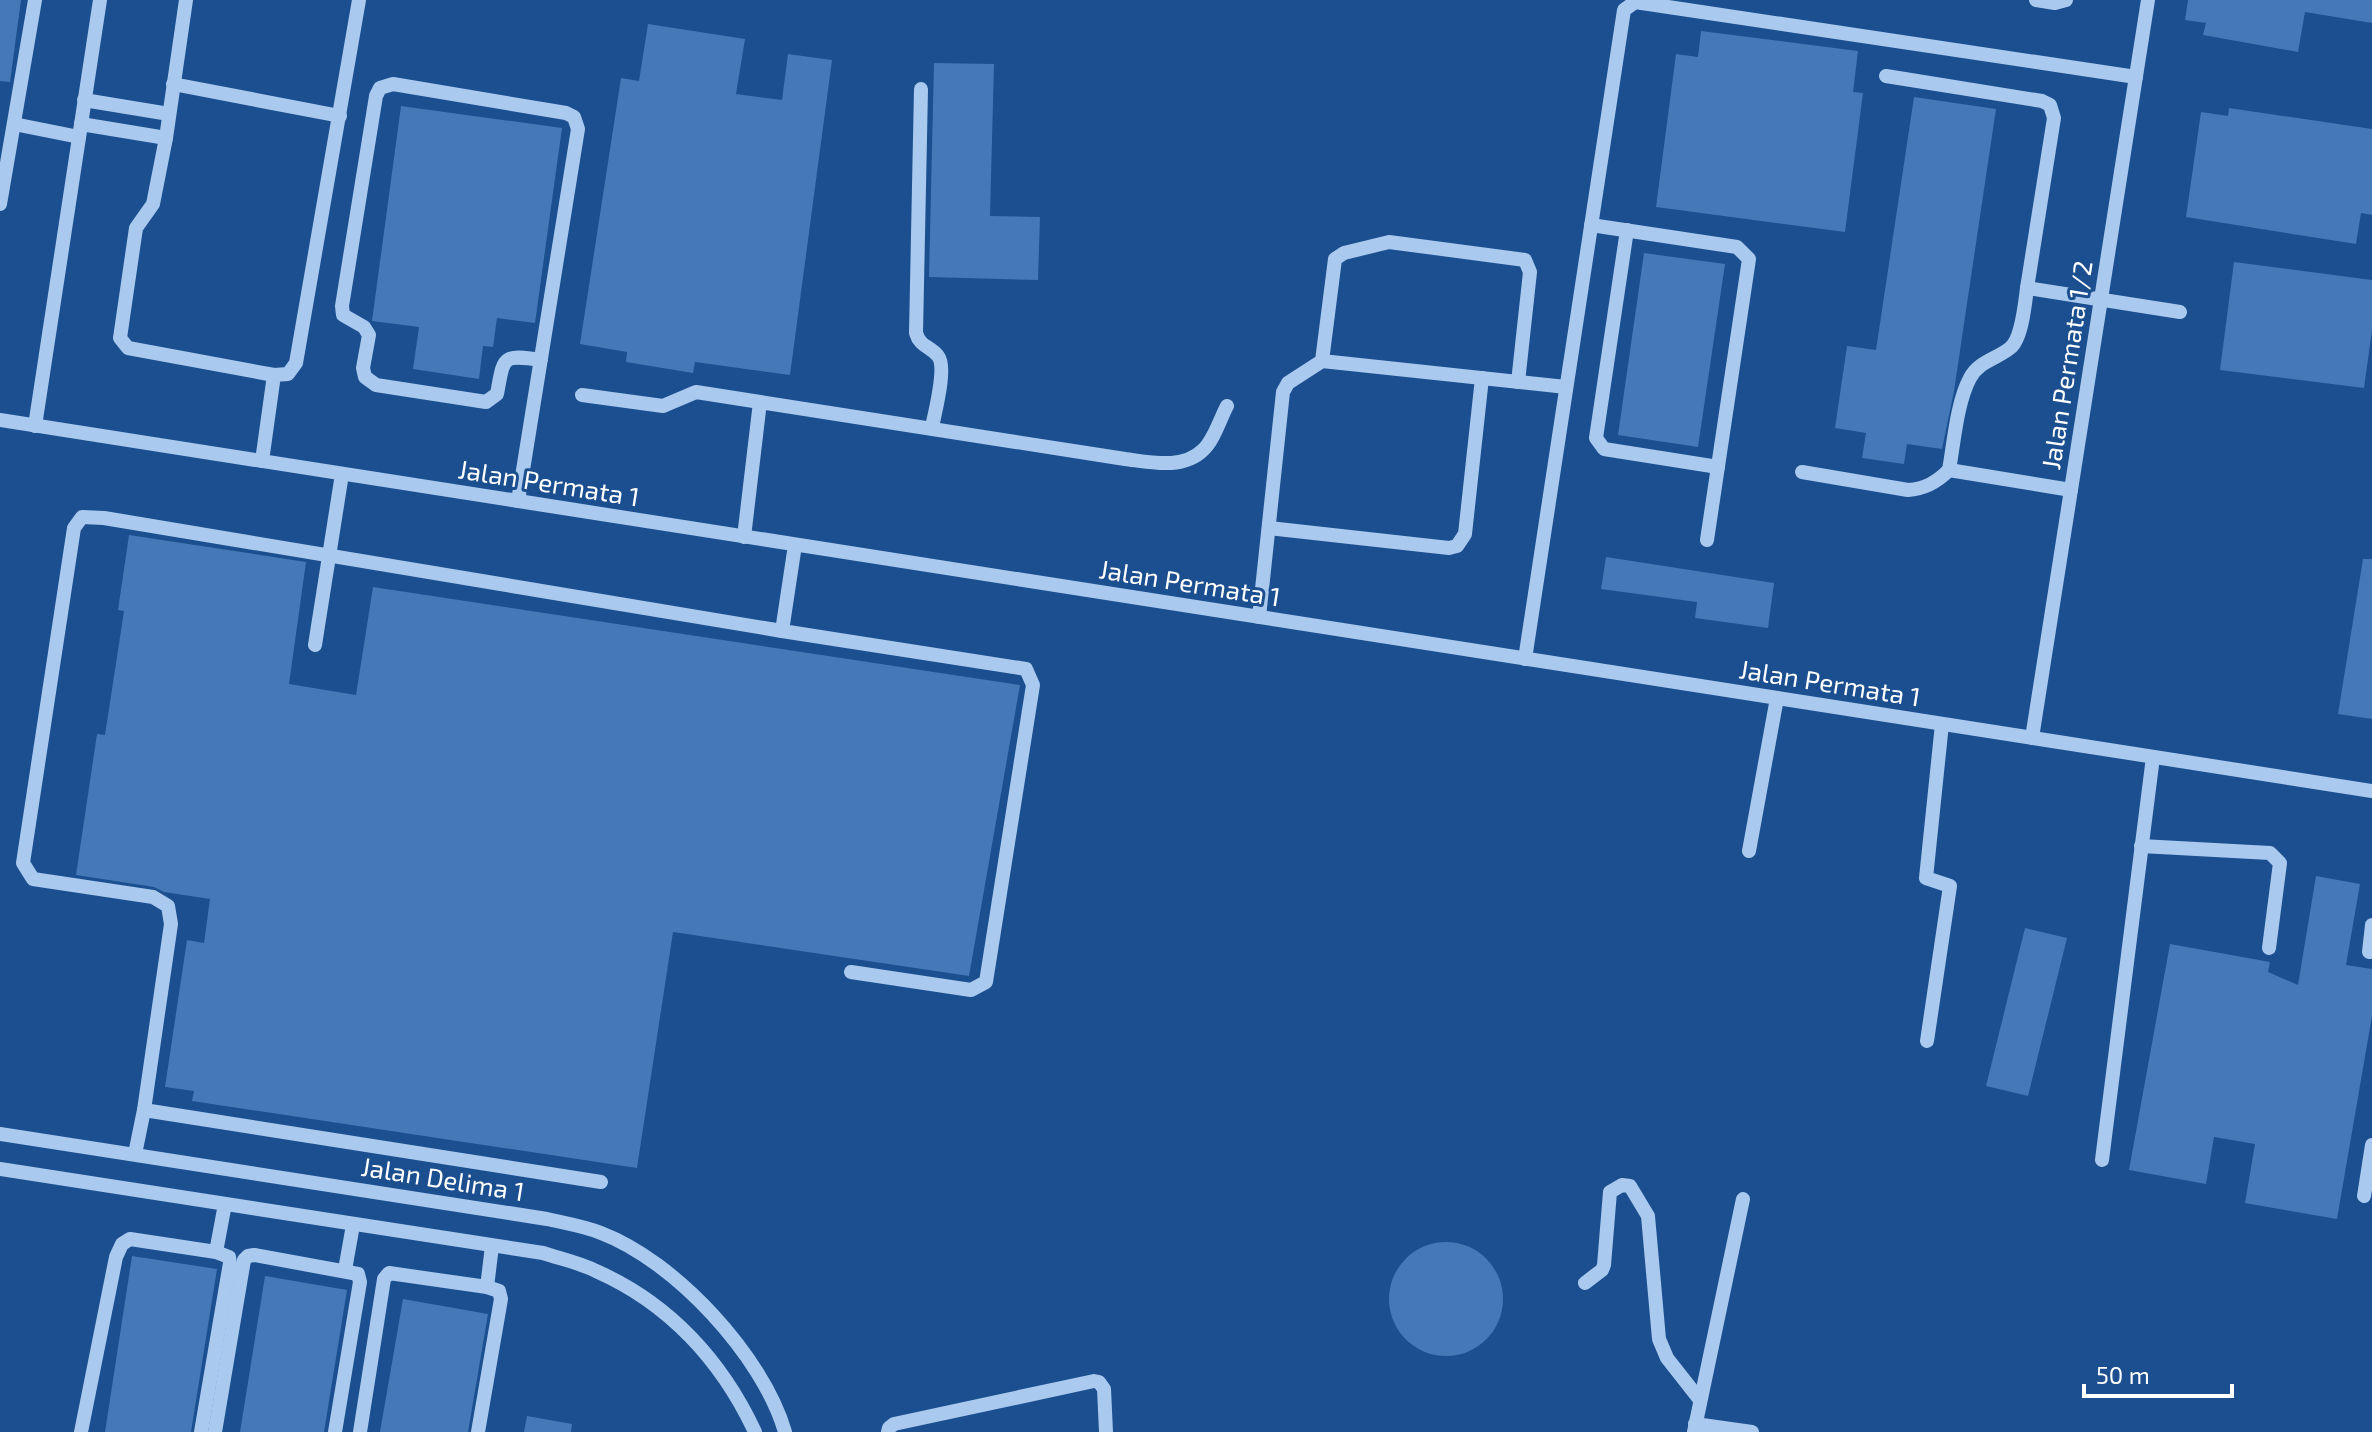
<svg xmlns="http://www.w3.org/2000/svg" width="2372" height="1432" viewBox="0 0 2372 1432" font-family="'Exo 2',sans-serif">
<rect width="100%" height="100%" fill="#1b4f8f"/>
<g fill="#4478b7">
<path d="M0,0H21L10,82L0,81Z"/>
<path d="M2188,0H2372V23L2305,12L2298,52L2203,35L2206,23L2185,20Z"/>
<path d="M648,24L745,39L736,94L782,100L788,54L832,60L790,375L695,362L693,373L626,362L627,352L580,344L621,78L639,81Z"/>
<path d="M1701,31L1858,51L1853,92L1863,93L1845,232L1656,207L1676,54L1698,57Z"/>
<path d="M934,63L994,64L990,216L1040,217L1038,280L929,277Z"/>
<path d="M1914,97L1996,109L1954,391L1942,449L1907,444L1904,464L1862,458L1866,433L1835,428L1847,346L1876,350Z"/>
<path d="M401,106L562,128L535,323L497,318L493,347L483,346L479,379L413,369L419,327L372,321Z"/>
<path d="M2229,108L2372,129V215L2361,213L2356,244L2186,217L2201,112L2228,116Z"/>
<path d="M1644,253L1725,264L1698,447L1618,435Z"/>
<path d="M2234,262L2372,280V330L2364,388L2220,370Z"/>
<path d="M129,535L306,562L289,684L356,695L373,587L1020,685L969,976L673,932L637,1168L192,1101L194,1091L165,1087L187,940L204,943L210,899L164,892L154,887L76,875L97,734L105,735L124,611L118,610Z"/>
<path d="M1606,557L1774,583L1768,628L1695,618L1697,602L1601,589Z"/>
<path d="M2363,559H2372V719L2338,714Z"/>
<path d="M2316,876L2360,884L2346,965L2372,969V1016L2337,1219L2245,1203L2255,1144L2214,1137L2206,1184L2129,1170L2170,944L2270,962L2268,972L2298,985Z"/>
<path d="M2025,928L2067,938L2028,1096L1986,1086Z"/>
<circle cx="1446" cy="1299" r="57"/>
<path d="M132,1256L217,1269L191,1432H105Z"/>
<path d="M265,1276L347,1290L324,1432H240Z"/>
<path d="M403,1299L488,1314L468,1432H380Z"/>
<path d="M527,1416L572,1424L571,1432H524Z"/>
</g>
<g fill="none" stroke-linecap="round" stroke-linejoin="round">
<g stroke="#a9c9ee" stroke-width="14">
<path d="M186,0L166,138L153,204L136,228L120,338L128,348L274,375L288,374L296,363L359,0"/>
<path d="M2036,0L2055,3L2066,0"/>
<path d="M1886,76L2042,101L2050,105L2054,118L2027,288L2180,312"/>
<path d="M173,84L340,116"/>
<path d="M921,89L916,333C920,347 930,346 938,356C947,367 935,412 932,427"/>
<path d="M84,100L169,114"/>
<path d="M14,124L79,137"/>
<path d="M81,124L166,138"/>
<path d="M0,204L35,0"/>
<path d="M1591,225L1737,247L1749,259L1707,540"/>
<path d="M1627,230L1596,438L1604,449L1718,467"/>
<path d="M2027,288C2025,303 2022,339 2010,348C1997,359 1979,361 1970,378C1957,402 1954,442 1949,470L2071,490"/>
<path d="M1322,361L1566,387"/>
<path d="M582,395L663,406L696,392L760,402"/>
<path d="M0,420L2372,791"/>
<path d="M35,426L100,0"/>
<path d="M262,461L274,375"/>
<path d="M1802,472L1908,490C1925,489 1937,482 1949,470"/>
<path d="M518,501L578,129L574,117L566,113L393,84L380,88L376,96L342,306L343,315L364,327L369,335L363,368L365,377L376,385L486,402L497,394C504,357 501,354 541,360"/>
<path d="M1269,528L1449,548L1457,546L1465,534L1482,378"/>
<path d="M744,537L760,402L1125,459C1150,462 1183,470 1203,450C1214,440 1220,419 1227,406"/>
<path d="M795,545L782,631L1026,669L1033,685L986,982L971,990L851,972"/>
<path d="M1259,617L1283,392L1288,383L1322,361L1335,259L1344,253L1389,242L1525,260L1530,272L1518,382"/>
<path d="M315,645L342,474"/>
<path d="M1525,659L1624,10L1635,2L2136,77"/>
<path d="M2032,738L2148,0"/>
<path d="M2141,846L2270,853L2280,863L2269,948"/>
<path d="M1749,851L1777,698"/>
<path d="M2372,925L2369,952H2372"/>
<path d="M1927,1041L1950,886L1926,878L1942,724"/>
<path d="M0,1134L547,1219C564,1223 584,1226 601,1233C675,1261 763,1356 785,1432"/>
<path d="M135,1154L144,1110"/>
<path d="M2102,1160L2153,757"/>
<path d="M0,1169L543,1253C561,1259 580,1263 596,1271C669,1303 722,1361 755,1432"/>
<path d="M601,1182L144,1110L171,924L168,906L153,897L33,879L23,863L74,528L82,517L104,518L782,631"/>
<path d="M2364,1196L2372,1145"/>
<path d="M345,1270L353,1225"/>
<path d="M1585,1283L1602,1270L1604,1265L1610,1192L1622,1185L1630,1186L1648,1216L1659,1339L1667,1358L1700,1400"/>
<path d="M487,1287L492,1246"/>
<path d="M1695,1424L1752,1432"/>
<path d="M81,1432L116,1257L122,1244L130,1239L216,1252L225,1204"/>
<path d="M201,1432L230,1263L229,1257L216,1252"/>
<path d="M215,1432L244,1260L248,1256L254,1255L358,1274L360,1282L335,1432"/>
<path d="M360,1432L384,1279L389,1273L487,1287L499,1291L501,1299L478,1432"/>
<path d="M888,1432L889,1428L894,1424L1094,1381L1099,1382L1104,1389L1106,1432"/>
<path d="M1694,1432L1743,1199"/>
</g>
</g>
<g text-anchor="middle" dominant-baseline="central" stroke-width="6" stroke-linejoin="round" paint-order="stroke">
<g font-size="26" fill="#fff" stroke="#1b4f8f">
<text transform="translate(2066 365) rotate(-81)">Jalan Permata 1/2</text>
<text transform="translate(549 482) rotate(9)">Jalan Permata 1</text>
<text transform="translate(1190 582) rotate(9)">Jalan Permata 1</text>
<text transform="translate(1830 682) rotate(9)">Jalan Permata 1</text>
<text transform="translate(443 1178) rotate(9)">Jalan Delima 1</text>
</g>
</g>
<path d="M2084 1384v12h148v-12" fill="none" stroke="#ffffff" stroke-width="4"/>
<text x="2096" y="1384" font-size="24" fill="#ffffff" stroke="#1b4f8f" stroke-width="6" paint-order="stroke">50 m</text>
</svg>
